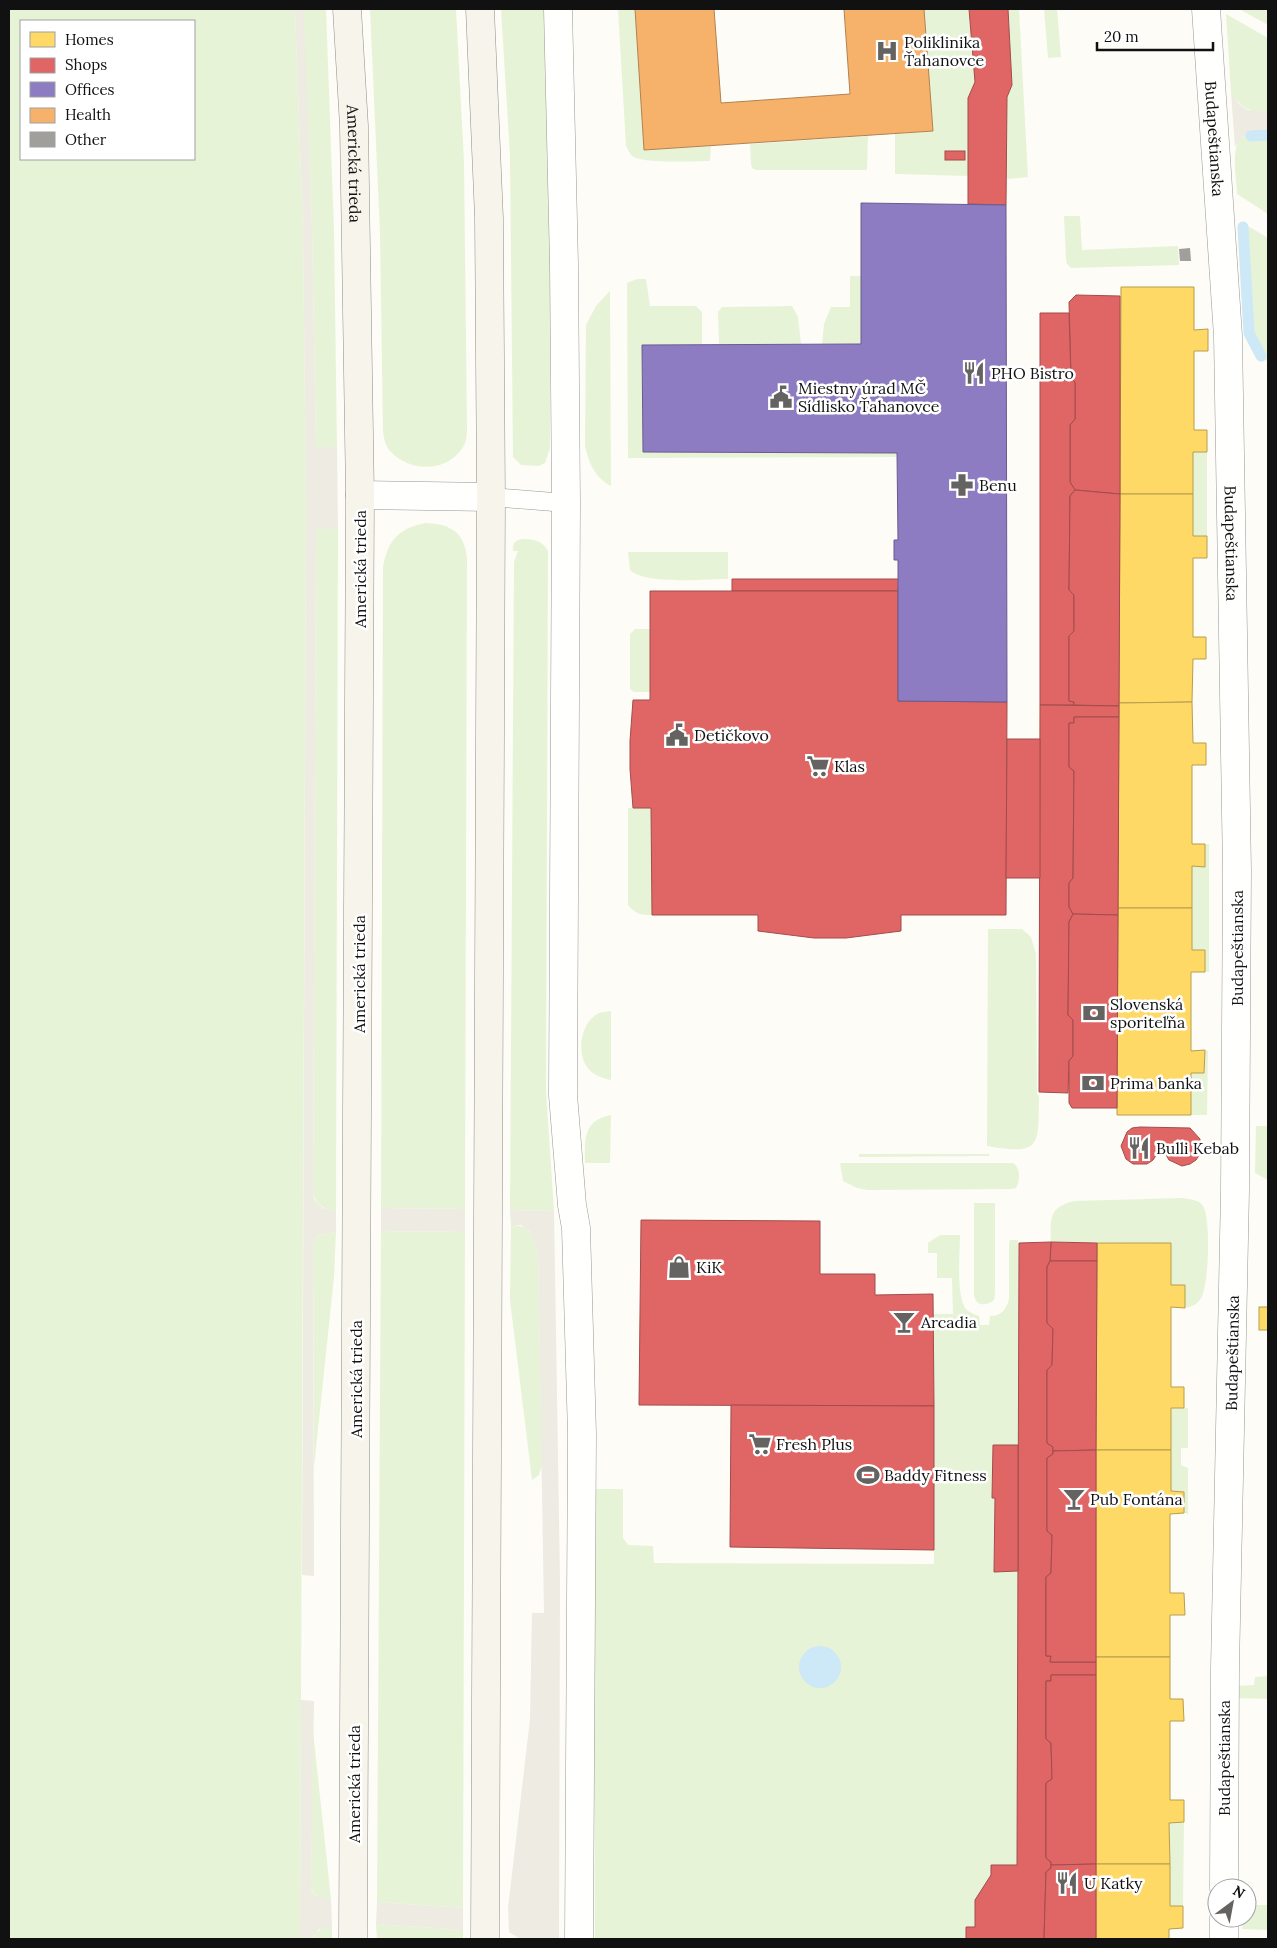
<svg xmlns="http://www.w3.org/2000/svg" width="1277" height="1948" viewBox="0 0 1277 1948" font-family="Lora,serif">
<rect width="100%" height="100%" fill="#fdfcf7"/>
<g fill="#e7f3d7" fill-rule="evenodd">
<path d="M9,9H295L303,228L306,506L300,1939H9ZM21,21H194V159H21Z"/>
<path d="M303,9H326L334,231L337,447H316L312,228Z"/>
<path d="M370,9H456L464,162L467,427C467,432 467,438 465,443C452,472 412,474 391,452C385,446 384,439 383,431L380,233Z"/>
<path d="M501,9H547L550,59V448L545,463L539,466L521,465L513,457L510,156Z"/>
<path d="M618,9H635L644,150L711,146L710,161C695,161 642,164 632,156C629,153 628,149 626,146Z"/>
<path d="M924,9H969L975,82L969,176L895,174V134L933,131Z"/>
<path d="M1008,9H1019L1028,177L1007,179V97L1012,85Z"/>
<path d="M1044,9H1057L1061,57L1048,58Z"/>
<path d="M1239,9H1268V25Z"/>
<path d="M1226,14L1268,38V111C1250,113 1241,108 1231,93Z"/>
<path d="M1268,133V214L1237,194C1237,179 1229,144 1244,136C1251,133 1261,133 1268,133Z"/>
<path d="M868,136L867,170H756L752,168L751,164L750,144Z"/>
<path d="M1064,216H1080L1082,250L1178,246L1179,265L1071,268L1067,264L1066,259Z"/>
<path d="M1239,223L1248,226L1268,238V360L1260,361L1246,336Z"/>
<path d="M850,276H861V344H822L824,324L831,307H850Z"/>
<path d="M637,279H646L650,306H696L702,312V344L642,345L643,452L897,453V457L628,458L627,283Z"/>
<path d="M610,291L611,486C594,477 589,463 585,446L586,325L596,306Z"/>
<path d="M792,306L798,317L801,344H719L718,312L722,307Z"/>
<rect x="1193" y="452" width="14" height="84"/>
<path d="M425,523C451,524 464,532 467,558L465,1209L381,1208L383,567C388,540 398,529 425,523Z"/>
<path d="M316,528L338,529L336,1211C325,1210 315,1205 313,1193Z"/>
<path d="M522,539C533,539 542,540 548,551L546,1091L554,1211L510,1210L514,562L518,551H513C513,543 514,541 522,539Z"/>
<path d="M628,552H728V579C706,579 645,585 630,570Z"/>
<path d="M635,629H650V692H634L630,689V634Z"/>
<path d="M628,808H651L652,915C641,915 635,914 628,905Z"/>
<path d="M1205,844H1209V972H1205V950H1192V866H1205Z"/>
<path d="M988,929H1022L1031,937L1036,954L1037,1095H1039C1038,1145 1043,1156 987,1146Z"/>
<path d="M611,1011V1080C601,1078 593,1075 587,1067C576,1051 581,1022 599,1013C602,1012 607,1012 611,1011Z"/>
<path d="M1205,1050L1208,1051L1207,1115H1191V1073H1204Z"/>
<path d="M611,1115L610,1163H585C585,1140 582,1121 611,1115Z"/>
<path d="M1256,1126H1268V1180L1255,1173Z"/>
<path d="M859,1154H989V1156L859,1157Z"/>
<path d="M840,1163H1013C1021,1168 1020,1181 1016,1188L1011,1189L867,1190L857,1188L843,1181Z"/>
<path d="M1183,1198C1190,1199 1199,1200 1203,1206C1211,1218 1209,1286 1201,1298C1197,1305 1192,1306 1185,1308V1285H1171V1243L1051,1242C1050,1219 1049,1207 1074,1201Z"/>
<path d="M974,1203H995V1294L994,1300C985,1307 975,1306 974,1294Z"/>
<path d="M511,1225C530,1225 532,1235 538,1251L542,1465L539,1475L532,1480L510,1300Z"/>
<path d="M381,1231L465,1232L463,1908L377,1902Z"/>
<path d="M336,1232L334,1277L314,1467L313,1247L314,1240L318,1235Z"/>
<path d="M940,1235H960C960,1254 956,1292 965,1308C968,1312 974,1314 979,1316L980,1325H989L990,1316C1001,1316 1006,1310 1009,1299V1244L1010,1240H1018V1445H993L992,1498H995L994,1571H1018L1017,1865H991V1875L975,1901V1927H966V1939H595L593,1489H623V1538L628,1545L653,1546L654,1563L934,1564L933,1314H953L952,1278H937V1253H928V1243Z"/>
<path d="M1171,1408H1188V1448H1181V1465L1188,1468V1514L1184,1513V1492L1171,1491Z"/>
<path d="M1268,1676V1699L1235,1698L1236,1686L1254,1685L1255,1677Z"/>
<path d="M313,1731L331,1899C322,1898 313,1898 311,1887Z"/>
<path d="M1268,1821V1930L1242,1929L1243,1924L1238,1923L1239,1918H1247V1905H1267Z"/>
<path d="M1184,1822L1183,1906H1170L1169,1823Z"/>
<path d="M376,1924L463,1930V1939H377Z"/>
<path d="M322,1928H332V1939H313L316,1933Z"/>
</g>
<g fill="#edebe2">
<path d="M295,9H303L304,13L312,228L316,447H337L338,529H316L313,1193L314,1199L318,1204L323,1208L336,1211V1232L318,1235L314,1240L313,1247L314,1576L302,1575L306,506L303,228Z"/>
<path d="M1231,93L1239,104L1248,110L1268,111V133L1250,134L1242,137L1235,147Z"/>
<path d="M381,1208L465,1209V1232L381,1231Z"/>
<path d="M510,1210L554,1211L560,1580L559,1939H520L509,1932L508,1908L530,1719L532,1613H544L538,1251L529,1231L521,1225H511Z"/>
<path d="M301,1700L314,1701L311,1887L312,1892L316,1896L331,1899L332,1928L319,1929L312,1939H300Z"/>
<path d="M377,1902L463,1908V1930L376,1924Z"/>
</g>
<circle fill="#cde8f7" cx="820" cy="1667" r="21"/>
<g fill="#ffd966" stroke="#b89d4c">
<path d="M1121,287H1194V330L1208,329V351H1194V430H1207V452H1193V494H1120Z"/>
<path d="M1120,494H1193V536H1207V558H1193V637H1206V659H1193L1192,702L1119,703Z"/>
<path d="M1192,702L1193,743H1206V765H1192V844H1205V867L1192,866V908H1118L1119,703Z"/>
<path d="M1118,908H1192V950H1205V972H1191V1051L1205,1050L1204,1073H1191V1115H1117Z"/>
<path d="M1097,1243H1171V1285H1185V1308L1171,1307V1387H1184V1408H1171V1450H1096Z"/>
<rect x="1259" y="1307" width="9" height="23"/>
<path d="M1096,1450H1171V1491L1184,1492V1513L1170,1514V1593H1184L1185,1615H1170V1657H1096Z"/>
<path d="M1096,1657H1170V1699H1183L1184,1721H1170V1800H1184V1822L1169,1823L1170,1864H1096Z"/>
<path d="M1096,1864H1170V1906H1183V1928L1169,1929V1939H1096Z"/>
</g>
<g fill="#e06666" stroke="#a24c4c">
<path d="M969,9H1008L1012,85L1007,97L1006,205L968,204V98L975,82Z"/>
<rect x="945" y="151" width="20" height="9"/>
<path d="M1076,295L1120,296V494L1075,490L1070,482V425L1075,419V382L1071,378L1069,302Z"/>
<path d="M1040,313H1069L1071,378L1075,382V419L1070,425V482L1075,490L1070,496L1069,590L1074,595V631L1069,636V701L1074,702V705H1040Z"/>
<path d="M1075,490L1120,494L1119,706L1074,705V702L1069,701V636L1074,631V595L1069,590L1070,496Z"/>
<path d="M732,579H899L898,591H732Z"/>
<path d="M650,591H898V701L1007,702L1006,915H901V931L846,938H814L758,931V915H652L651,808H633L630,769V741L633,700H650Z"/>
<path d="M1040,705L1119,706V717H1074V723H1069V767L1074,771L1073,878L1069,883V907L1073,914L1069,922L1068,1015L1073,1020V1056L1069,1061L1068,1093L1039,1092Z"/>
<path d="M1074,717H1119L1118,915L1073,914L1069,907V883L1073,878L1074,771L1069,767V723H1074Z"/>
<path d="M1007,739H1040V878H1006Z"/>
<path d="M1073,914L1118,915L1117,1108H1072L1069,1103V1061L1073,1056V1020L1068,1015L1069,922Z"/>
<path d="M1140,1127L1190,1128L1200,1139V1154L1196,1160L1190,1164L1182,1166L1169,1160L1165,1153L1157,1154L1153,1160L1147,1164H1133L1126,1159L1121,1146L1127,1132L1132,1128Z"/>
<path d="M641,1220L820,1221V1274H875V1295L933,1294L934,1406L639,1405Z"/>
<path d="M1051,1242L1097,1243V1261H1050Z"/>
<path d="M1051,1242L1050,1261L1047,1267V1323L1053,1329L1052,1365L1047,1370V1443L1053,1447V1454L1047,1458V1531L1052,1535L1051,1573L1046,1577V1656H1051L1050,1662H1096V1675H1051V1681H1046V1739L1051,1743L1052,1779L1046,1783V1858L1051,1862V1868L1046,1872L1044,1939H966V1927H975V1900L991,1875V1865H1017L1019,1243Z"/>
<path d="M1050,1261H1097L1096,1450L1053,1451V1447L1047,1443V1370L1052,1365L1053,1329L1047,1323V1267Z"/>
<path d="M731,1405L934,1406V1550L730,1547Z"/>
<path d="M993,1445H1018V1571L994,1572L995,1498H992Z"/>
<path d="M1096,1450V1662H1050L1051,1656H1046V1577L1051,1573L1052,1535L1047,1531V1458L1053,1454V1451Z"/>
<path d="M1051,1675H1096V1864L1051,1865V1862L1046,1858V1783L1052,1779L1051,1743L1046,1739V1681H1051Z"/>
<path d="M1096,1864V1939H1044L1046,1872L1051,1868V1865Z"/>
</g>
<path fill="#8e7cc3" stroke="#685c8e" d="M861,203L1006,205L1007,702L898,701V560H894V540H898L897,453L643,452L642,345L861,344Z"/>
<path fill="#f6b26b" stroke="#b18250" d="M635,9H714L721,103L850,94L844,9H924L933,131L644,150Z"/>
<g fill="none" stroke-linecap="round" stroke-linejoin="round">
<g stroke="#cde8f7" stroke-width="11">
<path d="M1251,136L1268,135"/>
<path d="M1243,227L1249,333L1261,356"/>
</g>
</g>
<path fill="#a19f9c" d="M1190,248L1191,261H1180L1179,249Z"/>
<g fill="none" stroke-linecap="round" stroke-linejoin="round">
<defs>
<path id="lane" d="M491,497L566,503"/>
<g id="street">
<path d="M558,9L564,264L566,503L563,1095L572,1205L576,1228L582,1434L579,1939"/>
<path id="s1" d="M1206,9L1228,336L1237,871L1235,1191L1225,1668L1224,1888"/>
<path d="M360,495L491,497"/>
<path d="M1224,1939V1918"/>
</g>
<g id="secondary">
<path id="s2" d="M347,9L354,126L360,495L353,1939"/>
<path d="M480,9L489,218L491,497L485,1939"/>
</g>
</defs>
<use href="#lane" stroke="#979795" stroke-width="19"/>
<use href="#street" stroke="#979795" stroke-width="29"/>
<use href="#secondary" stroke="#8e8d8b" stroke-width="29"/>
<use href="#lane" stroke="#fffffe" stroke-width="18"/>
<use href="#street" stroke="#fffffe" stroke-width="28"/>
<use href="#secondary" stroke="#f6f4eb" stroke-width="28"/>
</g>
<defs>
<symbol id="hospital-bare" viewBox="-9 -9 18 18"><path d="M-5-5h3v3.5h4V-5h3V5h-3V1.5h-4V5h-3Z" fill="#646362" stroke="#fff" stroke-width="2.5" paint-order="stroke"/></symbol>
<symbol id="restaurant-bare" viewBox="-9 -9 18 18"><path d="M-5-6h1v4h1v-4h1v4h1v-4h1v5L-1.5 .5V6h-2V.5L-5-1ZM5-6V6H3V1.5H1.5Q1.5-4 5-6Z" fill="#646362" stroke="#fff" stroke-width="2.5" paint-order="stroke"/></symbol>
<symbol id="civic-bare" viewBox="-9 -9 18 18"><path d="M-.6-6.5H3V-4.5H.6V-3L4-1V1h2V6H-6V1h2V-1L-.6-3ZM-1.2 2.5V6h2.4V2.5Z" fill="#646362" stroke="#fff" stroke-width="2.5" paint-order="stroke"/></symbol>
<symbol id="pharmacy-bare" viewBox="-9 -9 18 18"><path d="M-2-6h4v4h4v4h-4v4h-4v-4h-4v-4h4Z" fill="#646362" stroke="#fff" stroke-width="2.5" paint-order="stroke"/></symbol>
<symbol id="supermarket-bare" viewBox="-9 -9 18 18"><path d="M-6-5.5h2.5l.6 2H6L4.5 2H-2.5L-4.4-4H-6ZM-1.5 3.2a1.3 1.3 0 1 0 .1 0ZM3 3.2a1.3 1.3 0 1 0 .1 0Z" fill="#646362" stroke="#fff" stroke-width="2.5" paint-order="stroke"/></symbol>
<symbol id="bank-bare" viewBox="-9 -9 18 18"><path d="M-6-4H6V4H-6ZM0-2.3a2.3 2.3 0 1 0 0 4.6a2.3 2.3 0 1 0 0-4.6Z" fill="#646362" stroke="#fff" stroke-width="2.5" paint-order="stroke"/></symbol>
<symbol id="shop-bare" viewBox="-9 -9 18 18"><path d="M-5-2.5h2.3a2.7 3.5 0 0 1 5.4 0H5L5.5 6h-11ZM-1.5-2.5h3a1.5 2.3 0 0 0-3 0Z" fill="#646362" stroke="#fff" stroke-width="2.5" paint-order="stroke"/></symbol>
<symbol id="bar-bare" viewBox="-9 -9 18 18"><path d="M-6-5H6L.8 .8V4.5H3.5V6h-7V4.5H-.8V.8Z" fill="#646362" stroke="#fff" stroke-width="2.5" paint-order="stroke"/></symbol>
<symbol id="stadium-bare" viewBox="-9 -9 18 18"><path d="M0-5a6.5 5 0 1 0 0 10a6.5 5 0 1 0 0-10ZM-3.5-1.8h7v3.6h-7Z" fill="#646362" stroke="#fff" stroke-width="2.5" paint-order="stroke"/></symbol>
</defs>
<g fill-rule="evenodd">
<use href="#hospital-bare" x="871" y="35" width="32" height="32"/>
<use href="#restaurant-bare" x="958" y="357" width="32" height="32"/>
<use href="#civic-bare" x="765" y="381" width="32" height="32"/>
<use href="#pharmacy-bare" x="946" y="469" width="32" height="32"/>
<use href="#civic-bare" x="661" y="719" width="32" height="32"/>
<use href="#supermarket-bare" x="802" y="750" width="32" height="32"/>
<use href="#bank-bare" x="1078" y="997" width="32" height="32"/>
<use href="#bank-bare" x="1077" y="1067" width="32" height="32"/>
<use href="#restaurant-bare" x="1123" y="1132" width="32" height="32"/>
<use href="#shop-bare" x="663" y="1251" width="32" height="32"/>
<use href="#bar-bare" x="888" y="1306" width="32" height="32"/>
<use href="#supermarket-bare" x="744" y="1428" width="32" height="32"/>
<use href="#stadium-bare" x="852" y="1459" width="32" height="32"/>
<use href="#bar-bare" x="1058" y="1483" width="32" height="32"/>
<use href="#restaurant-bare" x="1051" y="1867" width="32" height="32"/>
</g>
<g text-anchor="middle" dominant-baseline="central" stroke-width="5" stroke-linejoin="round" paint-order="stroke">
<g font-size="16" fill="#111" stroke="#fff" text-anchor="start">
<text x="904" y="42">Poliklinika<tspan x="904" dy="18">Ťahanovce</tspan></text>
<text x="991" y="373">PHO Bistro</text>
<text x="798" y="388">Miestny úrad MČ<tspan x="798" dy="18">Sídlisko Ťahanovce</tspan></text>
<text x="979" y="485">Benu</text>
<text x="694" y="735">Detičkovo</text>
<text x="834" y="766">Klas</text>
<text x="1110" y="1004">Slovenská<tspan x="1110" dy="18">sporiteľňa</tspan></text>
<text x="1110" y="1083">Prima banka</text>
<text x="1156" y="1148">Bulli Kebab</text>
<text x="696" y="1267">KiK</text>
<text x="921" y="1322">Arcadia</text>
<text x="776" y="1444">Fresh Plus</text>
<text x="884" y="1475">Baddy Fitness</text>
<text x="1090" y="1499">Pub Fontána</text>
<text x="1084" y="1883">U Katky</text>
</g>
<g font-size="16" fill="#111" stroke="#fff">
<text stroke="none"><textPath href="#s1" startOffset="130">Budapeštianska</textPath></text>
<text stroke="none"><textPath href="#s2" startOffset="155">Americká trieda</textPath></text>
<text stroke="none"><textPath href="#s1" startOffset="535">Budapeštianska</textPath></text>
<text transform="translate(360 569) rotate(-90)">Americká trieda</text>
<text transform="translate(1237 948) rotate(-90)">Budapeštianska</text>
<text transform="translate(359 974) rotate(-90)">Americká trieda</text>
<text transform="translate(1232 1353) rotate(-89)">Budapeštianska</text>
<text transform="translate(356 1379) rotate(-90)">Americká trieda</text>
<text transform="translate(1224 1758) rotate(-90)">Budapeštianska</text>
<text transform="translate(354 1784) rotate(-90)">Americká trieda</text>
</g>
</g>
<rect width="1277" height="1948" fill="none" stroke="#111111" stroke-width="20"/>
<rect x="20" y="20" width="175" height="140" fill="#ffffff" stroke="#a0a0a0"/>
<rect x="30" y="32" width="25" height="15" fill="#ffd966" stroke="#a0a0a0"/>
<text x="65" y="45" font-size="15" fill="#111111">Homes</text>
<rect x="30" y="58" width="25" height="15" fill="#e06666" stroke="#a0a0a0"/>
<text x="65" y="70" font-size="15" fill="#111111">Shops</text>
<rect x="30" y="82" width="25" height="15" fill="#8e7cc3" stroke="#a0a0a0"/>
<text x="65" y="95" font-size="15" fill="#111111">Offices</text>
<rect x="30" y="108" width="25" height="15" fill="#f6b26b" stroke="#a0a0a0"/>
<text x="65" y="120" font-size="15" fill="#111111">Health</text>
<rect x="30" y="132" width="25" height="15" fill="#a19f9c" stroke="#a0a0a0"/>
<text x="65" y="145" font-size="15" fill="#111111">Other</text>
<g transform="translate(1232 1903) rotate(32)"><circle r="24" fill="#ffffff" stroke="#a0a0a0"/>
<path d="M0-4L9 19L0 12L-9 19Z" fill="#646362"/>
<text y="-8" font-size="14" font-weight="bold" text-anchor="middle" fill="#111111">N</text>
</g>
<path d="M1097 42v8h116v-8" fill="none" stroke="#111111" stroke-width="2.5"/>
<text x="1104" y="42" font-size="15" fill="#111111" stroke="#ffffff" stroke-width="4" paint-order="stroke">20 m</text>
</svg>
